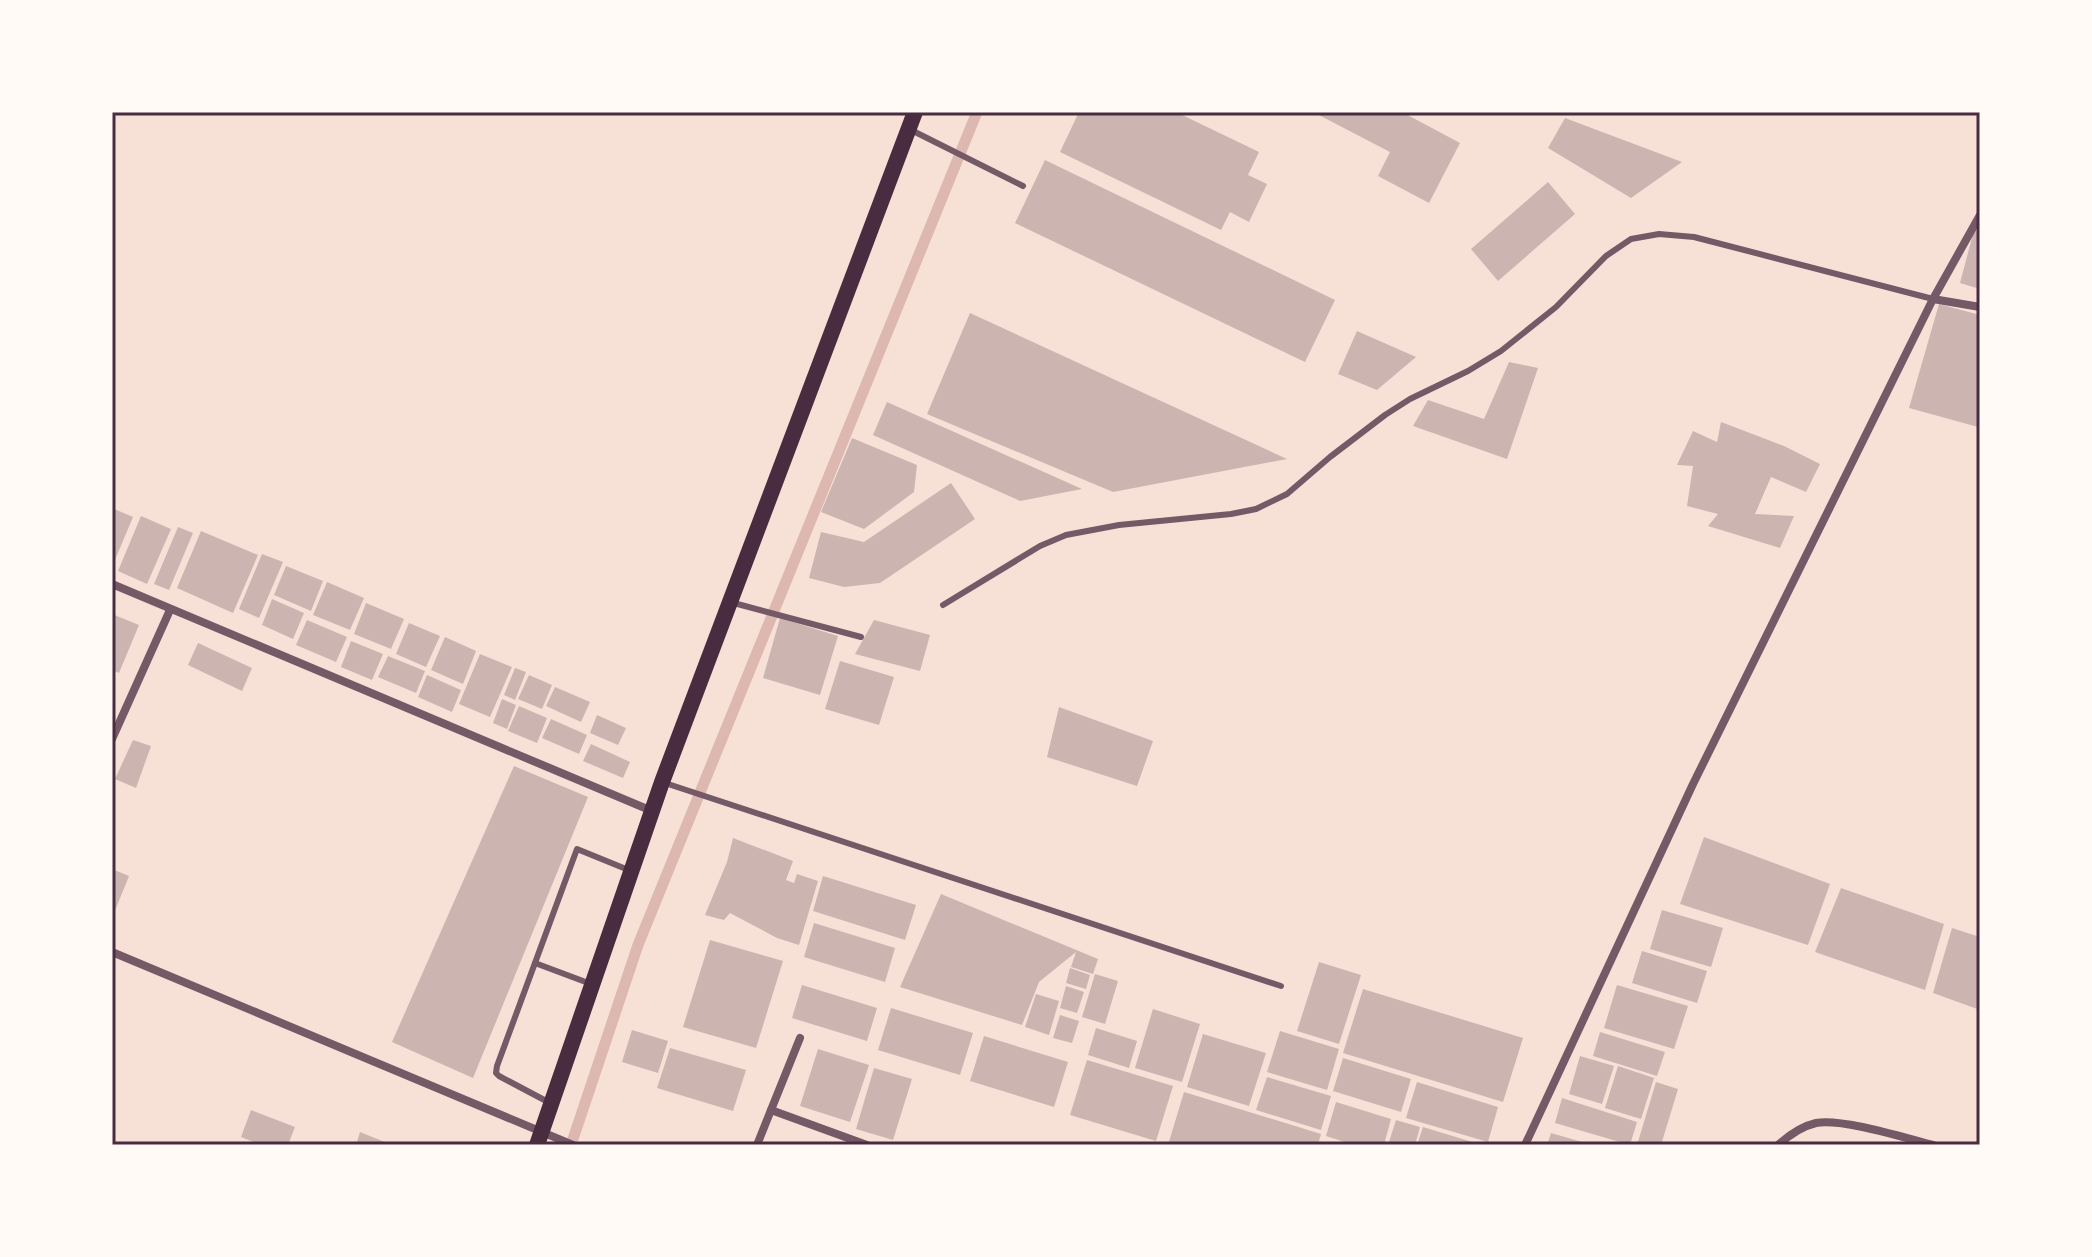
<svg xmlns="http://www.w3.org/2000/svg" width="2092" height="1257" viewBox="0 0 2092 1257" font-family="'IBM Plex Sans',sans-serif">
<rect width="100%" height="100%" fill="#f7e1d7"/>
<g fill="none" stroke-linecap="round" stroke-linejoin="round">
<path stroke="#dcb8b0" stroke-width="11" d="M571,1145L638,945L977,112"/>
</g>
<g fill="#ccb4b1">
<path d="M1079,112H1176L1259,152L1248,175L1267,184L1249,222L1230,212L1221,230L1060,152Z"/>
<path d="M1313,112H1402L1460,143L1429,203L1378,176L1390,152Z"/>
<path d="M1565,118L1682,162L1631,198L1548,148Z"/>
<path d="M1045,160L1335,300L1305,362L1015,223Z"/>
<path d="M1548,182L1575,214L1498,281L1471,249Z"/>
<path d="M1974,230L1980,232V289L1960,283Z"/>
<path d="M1939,304L1980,315V419L1978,427L1909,408Z"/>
<path d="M970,313L1287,459L1113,492L927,414Z"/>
<path d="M1357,331L1416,357L1377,390L1338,374Z"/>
<path d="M1509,362L1538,368L1507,459L1413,426L1428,400L1484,419Z"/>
<path d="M887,402L1082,489L1020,501L873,435Z"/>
<path d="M1721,422L1784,446L1820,464L1806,492L1771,477L1755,514L1794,516L1780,548L1708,526L1718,514L1687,506L1693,466L1677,465L1693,431L1717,442Z"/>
<path d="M852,438L917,465L914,492L864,529L821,512Z"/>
<path d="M951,483L975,519L880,583L844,587L809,578L821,532L864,542Z"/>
<path d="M112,508L133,517L112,567Z"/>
<path d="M141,516L171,529L147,584L118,571Z"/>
<path d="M178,527L193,533L169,590L154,584Z"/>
<path d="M201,531L258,555L233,613L177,588Z"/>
<path d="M262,554L283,562L259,618L239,609Z"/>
<path d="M286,566L323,581L311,611L274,595Z"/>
<path d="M327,582L364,598L350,630L313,615Z"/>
<path d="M272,599L304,613L293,639L262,625Z"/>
<path d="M366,603L404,619L391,649L354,634Z"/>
<path d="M112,614L139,625L119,673L112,670Z"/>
<path d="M780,618L838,636L820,695L763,678Z"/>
<path d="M307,620L347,637L336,662L296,645Z"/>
<path d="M874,620L930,635L920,671L855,654Z"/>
<path d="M409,623L440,636L426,667L396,654Z"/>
<path d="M445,637L476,651L463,684L431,670Z"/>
<path d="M351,641L383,654L372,680L341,667Z"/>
<path d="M198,643L252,668L242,691L188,665Z"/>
<path d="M480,654L512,667L490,717L459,704Z"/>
<path d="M388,656L425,671L416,693L378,677Z"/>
<path d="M840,661L894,677L879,725L825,709Z"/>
<path d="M515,668L526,672L515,700L504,695Z"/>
<path d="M427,675L461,690L452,712L418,697Z"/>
<path d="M529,675L552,685L542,709L518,699Z"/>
<path d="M555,687L590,702L581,722L546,706Z"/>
<path d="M502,699L516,705L507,729L493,723Z"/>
<path d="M519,706L547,718L537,743L508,731Z"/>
<path d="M1059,707L1153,741L1137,786L1047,757Z"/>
<path d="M597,715L626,728L618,745L590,733Z"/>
<path d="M551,719L587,735L579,754L542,738Z"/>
<path d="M133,740L151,746L136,788L115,779Z"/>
<path d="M591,744L630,762L623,778L583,761Z"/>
<path d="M514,766L588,797L473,1078L392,1042Z"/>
<path d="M1704,837L1830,884L1808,945L1680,904Z"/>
<path d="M733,838L793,861L786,880L794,883L797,874L818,881L799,945L777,938L730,913L724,920L705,915L727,862Z"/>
<path d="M112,869L129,876L112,918Z"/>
<path d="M823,876L916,905L905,940L813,911Z"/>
<path d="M1841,888L1944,924L1925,990L1815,952Z"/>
<path d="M941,894L1098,959L1093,974L1071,967L1076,952L1039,982L1022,1025L900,987Z"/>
<path d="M1662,910L1723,928L1711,967L1650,949Z"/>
<path d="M814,923L895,948L885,982L804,957Z"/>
<path d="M1952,928L1980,937V1010L1933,993Z"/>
<path d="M710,940L783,961L756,1048L683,1027Z"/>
<path d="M1642,951L1707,971L1697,1003L1632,983Z"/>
<path d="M1319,962L1361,975L1339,1044L1297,1031Z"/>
<path d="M1070,968L1090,975L1086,989L1066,983Z"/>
<path d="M1095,974L1118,981L1105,1024L1082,1017Z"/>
<path d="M802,985L877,1008L867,1041L792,1018Z"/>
<path d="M1617,985L1688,1006L1674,1049L1604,1028Z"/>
<path d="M1066,986L1084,992L1077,1013L1060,1008Z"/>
<path d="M1363,989L1523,1038L1503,1102L1343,1053Z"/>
<path d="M1036,994L1059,1001L1049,1035L1025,1027Z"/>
<path d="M891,1008L973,1033L960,1075L878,1050Z"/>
<path d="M1153,1009L1200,1024L1182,1082L1135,1068Z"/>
<path d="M1060,1015L1079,1021L1072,1043L1053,1038Z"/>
<path d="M1096,1028L1137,1041L1129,1068L1088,1055Z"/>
<path d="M632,1030L668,1041L658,1073L622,1062Z"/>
<path d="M1280,1031L1339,1049L1327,1090L1267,1072Z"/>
<path d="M1600,1032L1665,1052L1657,1076L1593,1056Z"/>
<path d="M1203,1034L1266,1053L1249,1106L1187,1087Z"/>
<path d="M984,1036L1068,1062L1054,1107L970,1081Z"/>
<path d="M670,1048L746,1070L733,1111L657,1088Z"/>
<path d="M818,1049L869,1065L850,1122L800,1106Z"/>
<path d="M1580,1056L1614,1066L1602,1104L1569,1094Z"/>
<path d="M1343,1058L1411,1079L1401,1112L1333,1091Z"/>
<path d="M1087,1060L1173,1086L1156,1141L1070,1115Z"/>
<path d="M1618,1066L1654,1078L1641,1119L1605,1108Z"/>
<path d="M874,1068L912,1079L893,1140L856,1129Z"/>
<path d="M1267,1077L1331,1096L1321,1130L1256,1110Z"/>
<path d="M1417,1082L1498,1107L1488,1142L1406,1118Z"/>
<path d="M1656,1082L1678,1089L1661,1145H1637Z"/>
<path d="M1184,1092L1321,1134L1318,1145H1168Z"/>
<path d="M1562,1098L1637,1122L1630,1145L1555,1123Z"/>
<path d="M1336,1102L1391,1119L1384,1145H1354L1326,1136Z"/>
<path d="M251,1110L295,1127L288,1145H261L241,1137Z"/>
<path d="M1396,1120L1420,1127L1415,1145H1388Z"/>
<path d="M1423,1127L1479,1144V1145H1417Z"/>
<path d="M360,1132L392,1145H356Z"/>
<path d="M1551,1133L1589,1144V1145H1547Z"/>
</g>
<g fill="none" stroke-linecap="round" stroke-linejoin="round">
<g stroke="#755966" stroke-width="6">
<path d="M909,129L1023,186"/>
<path d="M730,602L861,637"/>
<path d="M943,605L1040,546L1066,535L1119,525L1231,514L1256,509L1287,494L1330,457L1385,415L1410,399L1468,371L1501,351L1556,307L1606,256L1631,239L1659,234L1694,237L1933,299"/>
<path d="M665,783L1281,986"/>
<path d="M535,963L591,984"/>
<path d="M550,1103L499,1076L496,1073L497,1066L577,849L631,871"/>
</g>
<g stroke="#755966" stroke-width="8">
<path d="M1933,299L1980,307"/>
<path d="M112,584L652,811"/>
<path d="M112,739L170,610"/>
<path d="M112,952L573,1145"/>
<path d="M771,1110L800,1038"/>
<path d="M757,1145L771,1110L867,1145"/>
<path d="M1525,1145L1693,784L1933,299L1980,215"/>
<path d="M1778,1145C1788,1136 1803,1126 1816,1123C1842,1118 1905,1138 1933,1145"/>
</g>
<path stroke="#4a2c40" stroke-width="16" d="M537,1145L662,782L915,112"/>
</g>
<rect width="2092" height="1257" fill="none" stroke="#fffaf5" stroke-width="228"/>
<rect x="114" y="114" width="1864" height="1029" fill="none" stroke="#4a2c40" stroke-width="3"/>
</svg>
